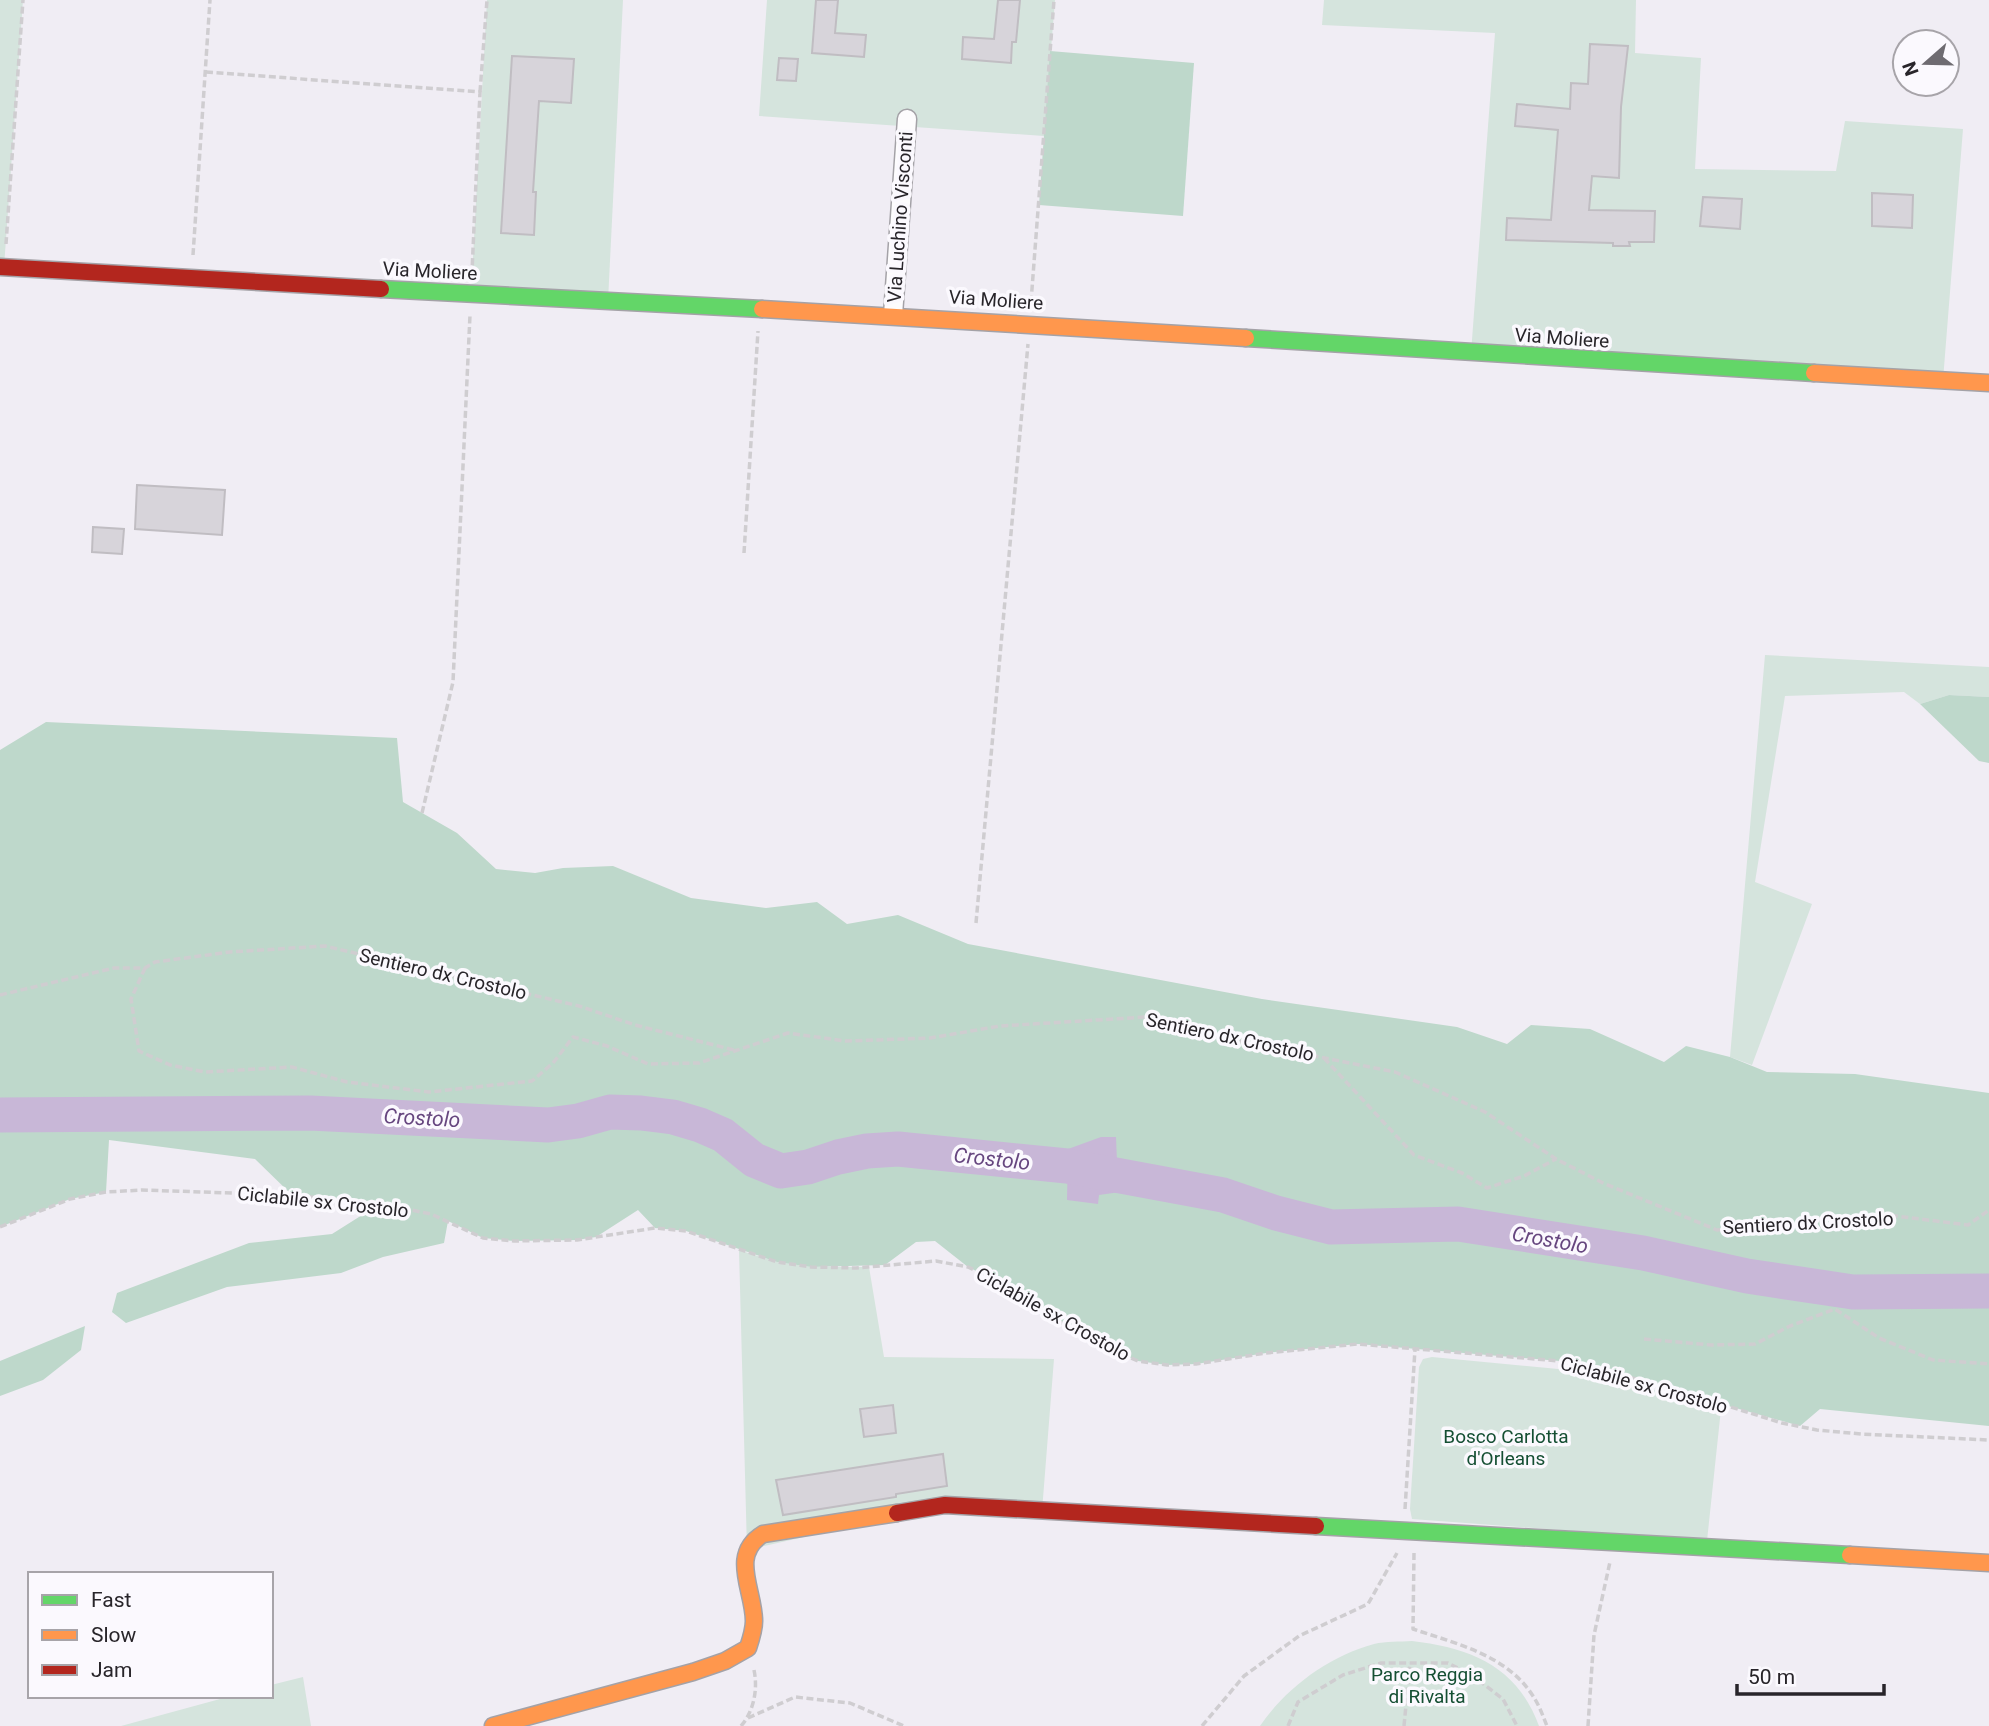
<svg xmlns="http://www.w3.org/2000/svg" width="1989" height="1726" viewBox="0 0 1989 1726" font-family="Roboto,sans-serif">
<rect width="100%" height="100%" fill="#f0edf4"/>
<g fill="#d5e4dd" fill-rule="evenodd">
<path d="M0,0H23L4,267H0Z"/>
<path d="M487,0H623L608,301L471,294Z"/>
<path d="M767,0H816L813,32H817L816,53L864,57L866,35L835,33L838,0H998L994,39L964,37L962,59L1010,63L1012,42H1016L1020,0H1055L1044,136L759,116ZM779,58L798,60L796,81L777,80Z"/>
<path d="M1324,0H1636L1635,53L1701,58L1695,169L1836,171L1845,121L1963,129L1943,380L1471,353L1495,33L1322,25Z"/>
<path d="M1765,655L1989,667V697L1949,695L1920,704L1904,692L1785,696L1755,882L1812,904L1752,1065L1730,1057Z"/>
<path d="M739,1250L777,1262L811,1267H869L884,1357L1054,1359L1042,1511L945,1505L747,1550Z"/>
<path d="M1432,1357L1590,1372L1721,1409L1707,1541L1412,1519L1410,1509L1419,1367L1423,1359Z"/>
<path d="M1412,1641C1471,1648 1517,1666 1539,1726H1260C1286,1688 1329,1656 1374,1644C1386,1641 1400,1642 1412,1641Z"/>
<path d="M303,1677L311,1726H121L231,1696H271V1685Z"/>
</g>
<g fill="#bed8cb">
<path d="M1050,51L1194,63L1183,216L1039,205Z"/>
<path d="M1949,695L1989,697V763L1979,761L1920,704Z"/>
<path d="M46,722L397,738L403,802L457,833L496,869L535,873L563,868L613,866L691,898L766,908L817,902L847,924L898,915L968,944L1262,999L1457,1027L1507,1044L1531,1025L1590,1029L1664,1062L1686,1046L1730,1057L1767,1072L1855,1074L1989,1093V1426L1820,1409L1800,1426L1572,1362L1358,1344L1266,1353L1196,1364L1167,1365L1138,1361L1097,1343L1046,1314L1001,1283L968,1267L935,1241L916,1242L885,1265L811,1267L777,1262L686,1231L655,1228L638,1210L596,1237L577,1240L514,1241L483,1238L448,1221L444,1243L383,1257L341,1273L227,1287L126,1323L112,1312L117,1293L249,1243L332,1234L378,1205L292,1195L255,1159L109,1140L106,1192L70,1199L0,1227V750Z"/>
<path d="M85,1326L81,1350L43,1380L0,1396V1361Z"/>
</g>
<path fill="#c8b7d7" d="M1101,1137H1116L1117,1162L1135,1179L1120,1192L1099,1195L1098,1204L1067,1200L1068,1149Z"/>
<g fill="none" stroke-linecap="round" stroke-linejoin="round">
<path stroke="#c8b7d7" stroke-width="35" d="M0,1115L310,1113L548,1125L578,1121L610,1112L641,1113L673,1117L700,1125L723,1135L754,1160L781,1171L808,1167L838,1157L867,1151L898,1149L1067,1166L1223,1195L1276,1213L1331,1227L1458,1224L1643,1253L1747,1276L1853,1292L1989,1291"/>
</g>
<g fill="#d7d4da" stroke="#c0bdc2" stroke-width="2">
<path d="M816,0H838L835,33L866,35L864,57L812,53Z"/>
<path d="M998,0H1020L1016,42H1012L1011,63L962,59L963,37L994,39Z"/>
<path d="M1590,44L1628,46L1621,107L1619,178L1592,176L1589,210L1655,211L1654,242H1629L1630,246H1613V243L1506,240L1507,218L1551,220L1558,130L1515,126L1517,104L1570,109L1571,83L1588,84Z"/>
<path d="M512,56L574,59L571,103L539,101L533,192H536L534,235L501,233Z"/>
<path d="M779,58L798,59L796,81L777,80Z"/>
<path d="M1872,193L1913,195L1912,228L1872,226Z"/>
<path d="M1703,197L1742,199L1740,229L1700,226Z"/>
<path d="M137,485L225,490L222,535L135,529Z"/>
<path d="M93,527L124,529L122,554L92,552Z"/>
<path d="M893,1405L896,1433L864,1437L860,1409Z"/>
<path d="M943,1454L947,1486L896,1494V1497L783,1515L776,1480Z"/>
</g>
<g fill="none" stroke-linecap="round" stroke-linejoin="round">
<defs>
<path id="street" d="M893,315L907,119"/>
<g id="fast">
<path d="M381,289L762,309"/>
<path d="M1246,338L1814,373"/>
<path d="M1316,1526L1850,1555"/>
</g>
<g id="slow">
<path d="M762,309L1246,338"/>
<path d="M1814,373L1989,383"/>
<path d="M1850,1555L1989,1563"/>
<path d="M493,1726L693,1672L725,1661L748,1648C751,1639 754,1630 754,1621C754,1590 729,1555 763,1534L897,1513"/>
</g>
<g id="jam">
<path d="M0,267L381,289"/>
<path d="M897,1513L945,1505L1316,1526"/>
</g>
</defs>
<use href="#street" stroke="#a4a2a7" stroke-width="21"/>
<use href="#fast" stroke="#a4a2a7" stroke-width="19"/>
<use href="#slow" stroke="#a4a2a7" stroke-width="19"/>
<use href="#jam" stroke="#a4a2a7" stroke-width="19"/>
<g stroke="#cfcdd0" stroke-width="3.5" stroke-dasharray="7 3.5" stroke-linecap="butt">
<path d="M206,72L480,92L472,272"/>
<path d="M480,92L487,0"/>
<path d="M6,244L23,0"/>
<path d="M193,255L210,0"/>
<path d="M1031,302L1054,0"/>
<path d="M744,553L758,331"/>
<path d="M422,813L453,682L470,315"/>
<path d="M976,923L1028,344"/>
<path d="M145,968L131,999L139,1051L170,1065L205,1072L292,1067L347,1082L429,1092L532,1081L553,1063L573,1037L607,1046L648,1064L699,1063L788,1033L845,1041L930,1038L1000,1026L1146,1017L1214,1036L1395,1072L1485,1112L1556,1159L1603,1183L1717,1230L1802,1220L1888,1215L1968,1225L1989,1210"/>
<path d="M0,995L114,968H145L155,962L230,952L325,946L579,1006L635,1025L734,1050"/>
<path d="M1324,1058L1414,1155L1462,1173L1487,1188L1524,1176L1556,1159"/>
<path d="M0,1227L70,1199L106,1192L142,1190L292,1195L387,1205L431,1214L483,1238L514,1241L577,1240L655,1228L686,1231L777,1262L811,1267L856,1268L936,1261L968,1267L1001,1283L1046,1314L1097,1343L1138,1361L1167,1365L1196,1364L1266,1353L1358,1344L1571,1362L1667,1387L1782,1423L1817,1430L1861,1434L1989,1440"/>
<path d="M1644,1339L1711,1345L1755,1344L1790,1326L1835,1309L1879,1338L1933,1360L1989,1364"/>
<path d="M1405,1509L1415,1349"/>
<path d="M1414,1553L1413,1629C1457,1644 1507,1655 1533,1696C1539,1705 1543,1716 1547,1726"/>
<path d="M748,1718L795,1697L850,1703L904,1726"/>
<path d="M741,1726C754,1711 758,1689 754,1670"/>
<path d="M1202,1726L1244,1676L1299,1636L1368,1604L1397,1553"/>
<path d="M1288,1726L1298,1702L1343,1675L1381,1663H1448L1473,1676L1503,1699L1517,1726"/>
<path d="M1404,1726L1410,1663"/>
<path d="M1588,1726L1594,1635L1610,1562"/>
</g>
<use href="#street" stroke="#fdfcfd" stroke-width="18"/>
<use href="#fast" stroke="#63d668" stroke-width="16"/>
<use href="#slow" stroke="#ff974d" stroke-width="16"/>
<use href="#jam" stroke="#b3261e" stroke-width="16"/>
</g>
<g text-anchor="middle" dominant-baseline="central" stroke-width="7" stroke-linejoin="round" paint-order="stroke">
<g font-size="19" fill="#28252a" stroke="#fbf9fe">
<text transform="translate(900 217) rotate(-86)">Via Luchino Visconti</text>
<text transform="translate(430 271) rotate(3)">Via Moliere</text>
<text transform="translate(996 300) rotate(4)">Via Moliere</text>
<text transform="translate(1562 338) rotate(4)">Via Moliere</text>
<text transform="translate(443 974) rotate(13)">Sentiero dx Crostolo</text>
<text transform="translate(1230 1037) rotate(12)">Sentiero dx Crostolo</text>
<text transform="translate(323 1202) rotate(6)">Ciclabile sx Crostolo</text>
<text transform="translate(1808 1223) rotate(-3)">Sentiero dx Crostolo</text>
<text transform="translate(1053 1314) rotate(29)">Ciclabile sx Crostolo</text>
<text transform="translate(1644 1385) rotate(15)">Ciclabile sx Crostolo</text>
</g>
<g font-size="19" fill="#154f33" stroke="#fbf9fe">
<text x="1506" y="1436">Bosco Carlotta<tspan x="1506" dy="22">d'Orleans</tspan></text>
<text x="1427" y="1674">Parco Reggia<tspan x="1427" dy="22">di Rivalta</tspan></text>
</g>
<g font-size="21" font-style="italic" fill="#66467f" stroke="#fbf9fe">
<text transform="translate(422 1118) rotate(3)">Crostolo</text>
<text transform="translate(992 1159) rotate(6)">Crostolo</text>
<text transform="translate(1550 1240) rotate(10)">Crostolo</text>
</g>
</g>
<rect x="28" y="1572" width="245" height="126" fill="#fbf9fe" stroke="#a7a4a9" stroke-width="2"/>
<rect x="42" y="1595" width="35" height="10" fill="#63d668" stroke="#a7a4a9" stroke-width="2"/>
<text x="91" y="1607" font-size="21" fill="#28252a">Fast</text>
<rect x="42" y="1630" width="35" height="10" fill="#ff974d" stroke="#a7a4a9" stroke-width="2"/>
<text x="91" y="1642" font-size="21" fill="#28252a">Slow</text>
<rect x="42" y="1665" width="35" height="10" fill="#b3261e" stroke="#a7a4a9" stroke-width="2"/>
<text x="91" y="1677" font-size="21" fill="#28252a">Jam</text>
<g transform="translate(1926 63) rotate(250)"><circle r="33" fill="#fbf9fe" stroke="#a7a4a9" stroke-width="2"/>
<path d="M0-5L12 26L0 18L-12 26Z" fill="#6e6b71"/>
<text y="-10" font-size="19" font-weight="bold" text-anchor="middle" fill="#28252a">N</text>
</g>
<path d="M1737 1684v10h147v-10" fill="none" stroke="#28252a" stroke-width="3.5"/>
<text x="1748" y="1684" font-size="21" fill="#28252a" stroke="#fbf9fe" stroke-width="5" paint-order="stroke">50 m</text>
</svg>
